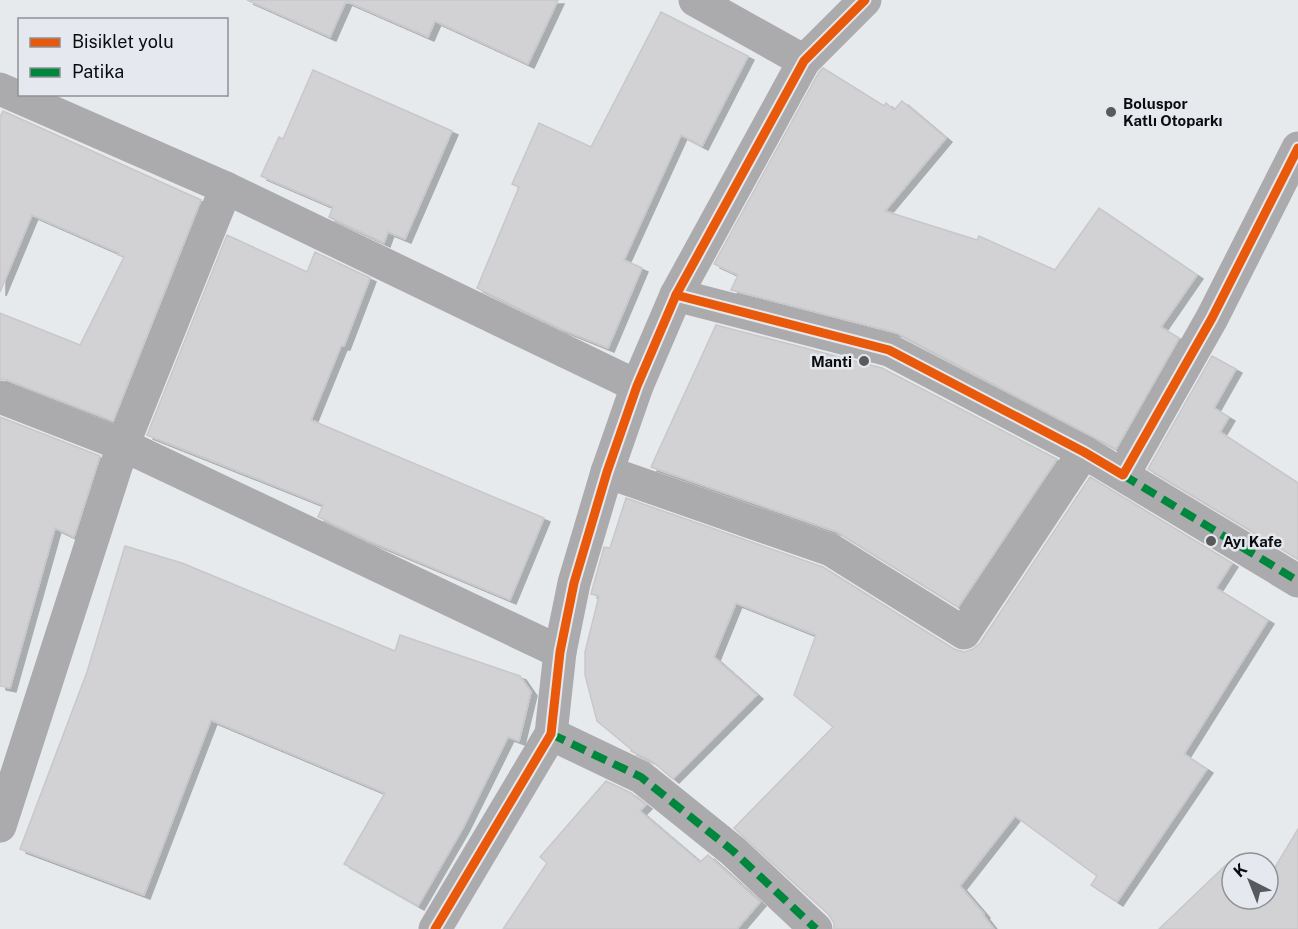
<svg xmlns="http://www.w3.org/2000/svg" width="1298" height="929" viewBox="0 0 1298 929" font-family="'Public Sans',sans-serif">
<defs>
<filter id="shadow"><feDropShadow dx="6" dy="4" stdDeviation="0" flood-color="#0004"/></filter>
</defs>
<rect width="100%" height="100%" fill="#e7eaed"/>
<g fill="#d2d2d4" stroke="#c8c8c9" stroke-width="1.5" filter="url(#shadow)">
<path d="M247,0H558L528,64L435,21L428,37L346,1L330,37Z"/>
<path d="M661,12L748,56L702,146L681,135L624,260L642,268L608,348L561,329L477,288L519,187L512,184L539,123L591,147Z"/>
<path d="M823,68L884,106L886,103L894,110L902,101L946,138L885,211L977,240L979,236L1055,270L1099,208L1197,275L1161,327L1179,338L1116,449L897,333L731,290L738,275L714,264L819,72Z"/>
<path d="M313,70L452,131L405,239L388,232L384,243L329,217L333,207L261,176L279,137L283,139Z"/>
<path d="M3,111L201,200L113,421L7,380L0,379V313L80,345L124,257L118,255L119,253L32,215L0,292V117Z"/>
<path d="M227,235L307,272L315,252L370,278L344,346H341L311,420L544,518L510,600L369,541L318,517L323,505L147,435Z"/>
<path d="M716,325L882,368L1057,459L958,607L837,532L651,467Z"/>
<path d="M1212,356L1236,369L1214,408L1229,417L1220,432L1298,483V559L1148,469Z"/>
<path d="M0,417L100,456L74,537L55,528L10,688L0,686Z"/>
<path d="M1090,477L1232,563L1216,588L1268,620L1184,754L1207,769L1117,902L1091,885L1097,876L1015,816L960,886L984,914L983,915L994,929H834V923L829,915L734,828L833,727L794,695L816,635L736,603L714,657L757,695L673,779L653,762L631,751L632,750L597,721L585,675V652L599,596L591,594L604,547L610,548L626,498L823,567L954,649L964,652L973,649L980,643Z"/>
<path d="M125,546L182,563L395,651L400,635L520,676L531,692L519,741L508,737L463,828L418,906L344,864L385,793L211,720L144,895L20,849L87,672Z"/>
<path d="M606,781L631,793L646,805L640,811L700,862L708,855L760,902L737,929H503L547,863L540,857Z"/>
<path d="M1298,829V929H1159L1229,862L1232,865V899H1268V879Z"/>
</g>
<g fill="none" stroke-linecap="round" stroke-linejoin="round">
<g stroke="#abaaac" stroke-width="33">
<path d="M695,0L804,61"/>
<path d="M0,89L226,188L637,386"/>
<path d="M676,295L889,350L1084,452L1298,581"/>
<path d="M0,397L123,445L560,652"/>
<path d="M607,472L831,550L964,633L1084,452"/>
<path d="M1123,475L1212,318L1298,148"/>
<path d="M551,734L641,777L733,851L816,929"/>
<path d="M0,826L123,445L226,188"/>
<path d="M435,929L551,734L560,652L574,583L607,472L637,386L676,295L804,61L865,0"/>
</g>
<g stroke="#00873e" stroke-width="8" stroke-dasharray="15 8" stroke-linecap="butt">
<path d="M1123,475L1298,581"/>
<path d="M551,734L641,777L733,851L816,929"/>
</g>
<defs>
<g id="cycleway">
<path d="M676,295L889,350L1084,452L1123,475L1212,318L1298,148"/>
<path d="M435,929L551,734L560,652L574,583L607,472L637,386L676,295L804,61L865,0"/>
</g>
</defs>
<use href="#cycleway" stroke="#e5e9ef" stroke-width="13"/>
<use href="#cycleway" stroke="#e8590c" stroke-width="9"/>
</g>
<g fill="#585a5c" stroke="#e5e9ef" stroke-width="2">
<circle cx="1111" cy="112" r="6"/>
<circle cx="864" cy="361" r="6"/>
<circle cx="1211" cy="541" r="6"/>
</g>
<g text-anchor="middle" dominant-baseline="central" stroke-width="5" stroke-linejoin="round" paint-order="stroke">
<g font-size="15" font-weight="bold" fill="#0b0c0e" stroke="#e5e9ef" text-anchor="start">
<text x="1123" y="103">Boluspor<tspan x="1123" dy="17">Katlı Otoparkı</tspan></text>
<text x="852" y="361" text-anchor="end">Manti</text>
<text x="1223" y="541">Ayı Kafe</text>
</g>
</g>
<rect x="18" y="18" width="210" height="78" fill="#e5e9ef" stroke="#8e9195" stroke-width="1.5"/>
<rect x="30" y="38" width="30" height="9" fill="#e8590c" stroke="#8e9195" stroke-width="1.5"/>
<text x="72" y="48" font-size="18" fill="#0b0c0e">Bisiklet yolu</text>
<rect x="30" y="68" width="30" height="9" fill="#00873e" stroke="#8e9195" stroke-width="1.5"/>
<text x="72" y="78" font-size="18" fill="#0b0c0e">Patika</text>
<g transform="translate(1250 881) rotate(318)"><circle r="28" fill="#e5e9ef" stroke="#8e9195" stroke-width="1.5"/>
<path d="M0-4.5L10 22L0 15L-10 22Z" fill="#585a5c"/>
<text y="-9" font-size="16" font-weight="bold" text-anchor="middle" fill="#0b0c0e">K</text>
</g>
</svg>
